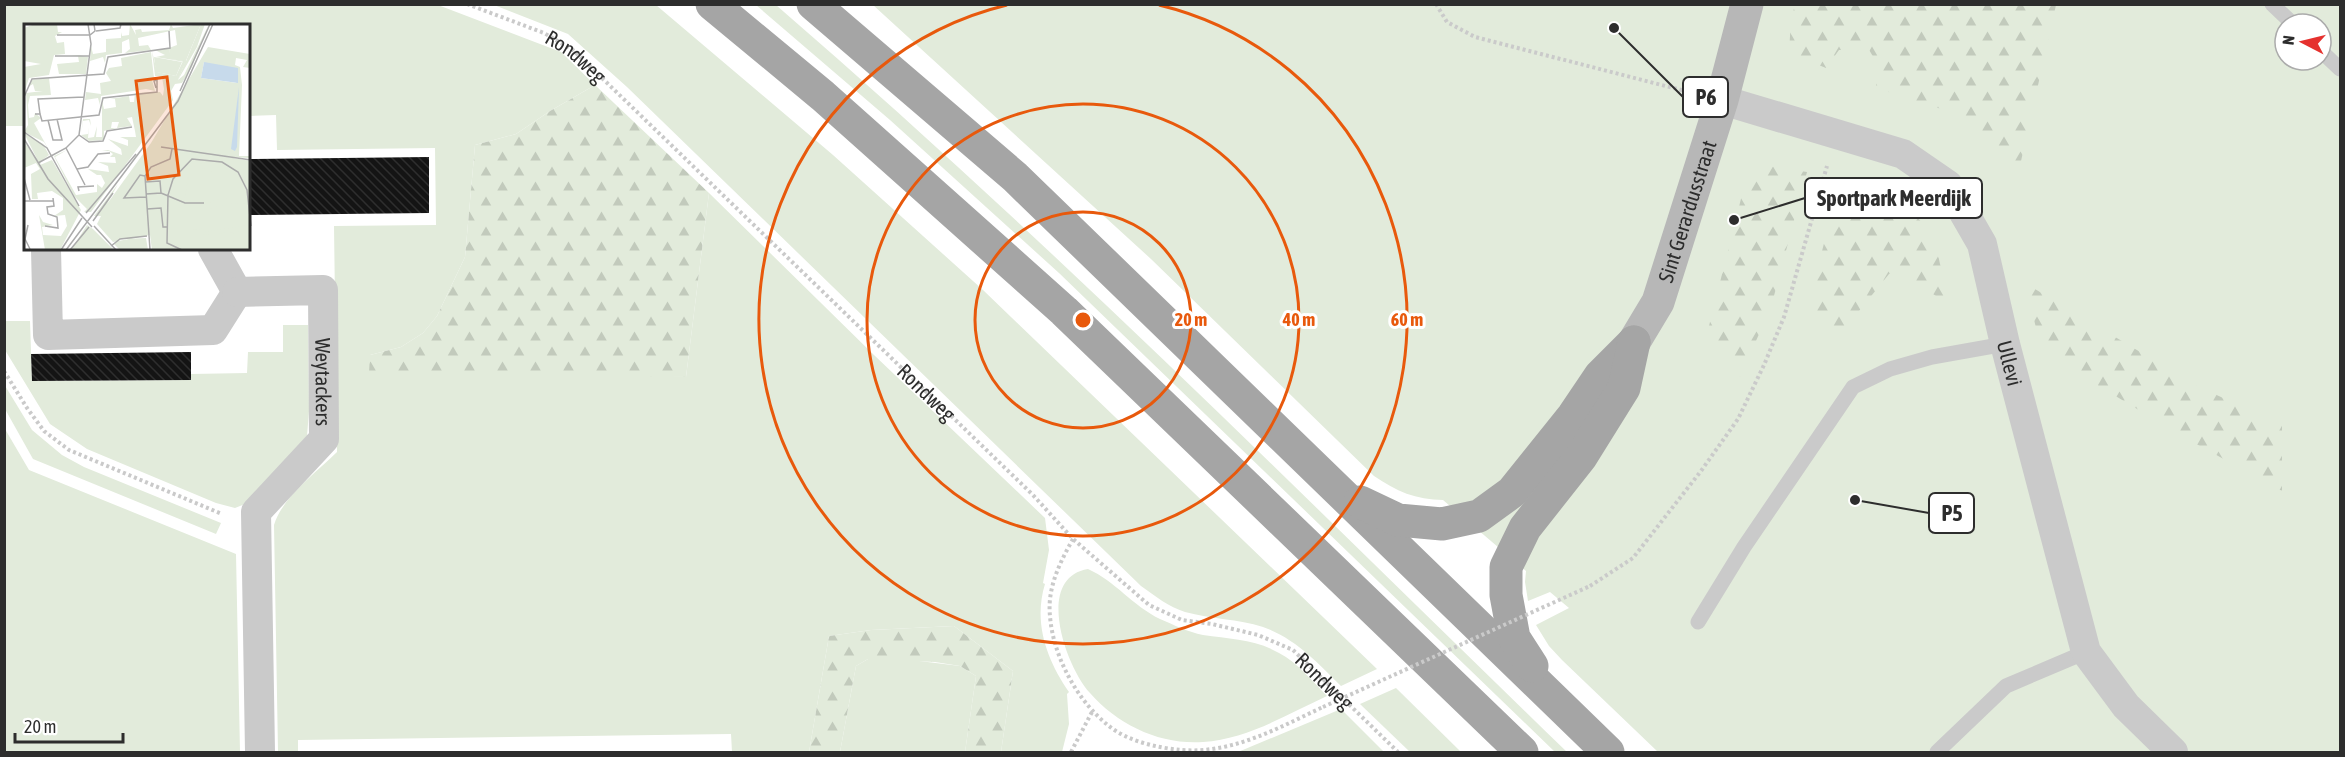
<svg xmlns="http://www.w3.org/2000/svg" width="2345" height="757" viewBox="0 0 2345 757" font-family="'Asap Condensed',sans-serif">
<defs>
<pattern id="forest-firs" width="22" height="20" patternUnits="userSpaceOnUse" patternTransform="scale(1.5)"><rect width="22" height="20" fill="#e2ebdb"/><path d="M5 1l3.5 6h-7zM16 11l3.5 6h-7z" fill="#c2cabc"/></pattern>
<pattern id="building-back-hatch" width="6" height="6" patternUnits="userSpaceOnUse" patternTransform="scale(1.5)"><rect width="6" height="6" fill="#141414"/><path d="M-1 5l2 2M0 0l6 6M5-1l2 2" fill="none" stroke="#2e2e2e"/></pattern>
</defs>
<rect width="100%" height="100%" fill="#fff"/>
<g fill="#e2ebdb" fill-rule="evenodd">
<path d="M4,5H438L561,52L595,85L550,111L516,134L475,145L465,257L437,316L423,333L401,347L370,355L686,377L709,193L874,355L1045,518L1049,550L1043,583L1045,584C1033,623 1047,660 1069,692L1067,694L1069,724L1062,752H1001L1013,671L954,626L871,630L829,636L809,752H732L731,734L298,740V752H278L274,525C283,496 316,473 337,452L334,226L436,225L435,148L277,150L276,115L249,116V26H26L25,126H5Z"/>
<path d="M494,5H656L833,155L983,290L1377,669L1341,686C1318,663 1295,638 1263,627C1238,619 1211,619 1185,612C1169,607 1155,596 1141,586L627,87L568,34Z"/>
<path d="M756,5H776C1051,242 1307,500 1567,752H1555L1059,273L890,120Z"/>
<path d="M873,5H2340V752H1658L1562,660L1549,646L1536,625L1569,608L1550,592L1528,601L1525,582L1526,571L1443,500C1416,500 1396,491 1374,476L1151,259ZM2285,24H2321V60H2285Z"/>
<path d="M4,316L5,321H30L32,381L191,380V374L247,373L248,352H283V325H308L309,411L307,436L245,504L235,508L216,503L87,449L50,424L5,350Z"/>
<path d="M4,384L32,430L62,455L84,467L221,523L216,534L33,459L5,409Z"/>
<path d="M5,429L29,470L236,554L240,752H5Z"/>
<path d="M1088,569C1115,581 1133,606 1160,619C1174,625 1188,632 1203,635C1230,639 1255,639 1279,653C1298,663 1312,681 1327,696C1288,714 1247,739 1203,742C1160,745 1118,725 1090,693C1066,667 1034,578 1088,569Z"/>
<path d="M868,659H903L960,666L976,676L965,752H840L856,666Z"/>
<path d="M1396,688L1461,752H1410L1360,704Z"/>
<path d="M1341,709L1384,752H1238Z"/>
</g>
<g fill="url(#forest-firs)">
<path d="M1795,5H2056L2019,170L1989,136L1963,116L1876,88L1878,65L1868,48L1839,50L1826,68L1789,53L1791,19Z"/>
<path d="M595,85L709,193L686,377L369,373L370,355L401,347L423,333L437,316L465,257L475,145L516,134L550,111Z"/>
<path d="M1750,163L1807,172L1771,307L1740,377L1707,334Z"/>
<path d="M1845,178C1890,202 1928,204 1940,264C1943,275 1947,285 1945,296H1936L1897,271L1889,274L1842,332C1831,330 1815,326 1812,314C1807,297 1836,197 1845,178Z"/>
<path d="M2025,283L2197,386L2282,425V491L2189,440L2042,352Z"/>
<path d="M954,626L1013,671L1001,752H965L976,676L960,666L935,662L868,659L856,666L840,752H809L829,636L871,630Z"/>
</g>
<g fill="url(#building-back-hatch)">
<path d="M429,157V213L249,215V159Z"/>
<path d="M191,352V380L32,381L31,354Z"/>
</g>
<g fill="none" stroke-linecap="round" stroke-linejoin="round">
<g stroke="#cacaca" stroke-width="4" stroke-dasharray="3 3" stroke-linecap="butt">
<path id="s1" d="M467,4L544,33L573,50L1033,495L1073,539L1149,605L1182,620L1212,624L1258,635L1293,650L1398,752"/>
<path d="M1436,4L1447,22L1475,37L1689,92"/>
<path d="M4,371L27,408L44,431L69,450L222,514"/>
<path d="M1073,539C1060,562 1047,588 1050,616C1053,656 1077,701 1109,726C1127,741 1158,748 1181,750C1233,754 1278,728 1323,707"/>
<path d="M1590,586L1633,558L1701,471L1738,419L1764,365L1784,317L1827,166"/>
<path d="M1071,752L1093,710"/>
</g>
<g stroke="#cacaca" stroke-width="15">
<path d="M2272,4L2293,24"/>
<path d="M2321,51L2340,69"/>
<path d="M1698,622L1744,547L1853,387L1890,369L1932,357L2005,344"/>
<path d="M1937,752L2006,686L2086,652"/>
</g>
<g stroke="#cacaca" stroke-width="30">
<path id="s2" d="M1722,100L1903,154L1948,185L1982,244L2005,344L2086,652L2126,706L2173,752"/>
<path d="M46,249L48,335L213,330L237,292"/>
<path d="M213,249L237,292"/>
<path id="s3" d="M237,292L323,290L324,439L256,512L260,752"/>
</g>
<path stroke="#b7b7b7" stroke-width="33" id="s4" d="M1634,342L1658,302L1722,100L1747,4"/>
<g stroke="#a5a5a5" stroke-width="33">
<path d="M712,4L823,96L1064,311L1522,752"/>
<path d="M813,4L1015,177L1608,752"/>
<path d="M1360,502L1398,520L1442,524L1479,516L1512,492L1573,416L1600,376L1634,342"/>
<path d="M1532,666L1514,638L1506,595V567L1525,528L1581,457L1624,388L1634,342"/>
</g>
<path stroke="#cacaca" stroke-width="4" stroke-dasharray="3 3" stroke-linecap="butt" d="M1323,707L1590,586"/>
</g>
<g fill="none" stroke="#e8590c" stroke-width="3">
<circle cx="1083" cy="320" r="108"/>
<circle cx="1083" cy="320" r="216"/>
<path d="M1159 5A324 324 0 1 1 1007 5"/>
</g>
<g text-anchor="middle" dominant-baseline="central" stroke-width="6" stroke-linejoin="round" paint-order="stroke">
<g font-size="21" fill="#2d2d2d" stroke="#fff">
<text stroke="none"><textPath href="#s1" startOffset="122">Rondweg</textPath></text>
<text stroke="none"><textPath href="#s4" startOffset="142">Sint Gerardusstraat</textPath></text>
<text stroke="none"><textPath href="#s2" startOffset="434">Ullevi</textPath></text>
<text stroke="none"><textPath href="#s3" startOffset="178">Weytackers</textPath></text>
<text stroke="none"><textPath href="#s1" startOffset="608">Rondweg</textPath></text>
<text stroke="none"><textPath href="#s1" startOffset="1112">Rondweg</textPath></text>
</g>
</g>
<g transform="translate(24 24)">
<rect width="226" height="226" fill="#fff"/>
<path d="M11,0H33L34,8H38L31,12L33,19L40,18L41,30L30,31L25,51L5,54L0,69V43L17,40L0,37V4ZM106,0L112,11L111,6L117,5L118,8L145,6L147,0L149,4L177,0L154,56L160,51L185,0L168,43L158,59L151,60L147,67L149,76L67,188H60L63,185L50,172L30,132L43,126L31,133L52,171L73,168V160L78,164L81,159L77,151H73L64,145L85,148L84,142L74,138L92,139L91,133H86L89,130L85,127H78L84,126L98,131L97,125L84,115L104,122V116L96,113H112L111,107L108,93L103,94L108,102L93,104L95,98H88L87,104H93L80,107V116L65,117L57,111L59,95H66L67,102L65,96L59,97L57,111L64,110L65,103L64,114L70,113L73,102L72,113H78V77L84,75L78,77L80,85L92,83L91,75H86L105,72L106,78H110L111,69L136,68L139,72L140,65L138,53H133L128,56L131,67L122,65L77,72L76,81L74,74L61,76L62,68L77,70L76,59L87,57L82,49L85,44L98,42L97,34L127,28L130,54L138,52H131L128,27L133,48L152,52L159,37L146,35L145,24L153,21L151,6L114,14L115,22L124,21L127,26L101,29L106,25L105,15L98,18V29L82,31L81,39L79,33L66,37L67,22L69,30L82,28V15L97,14V8L98,12L105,11ZM184,23L226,30V44L219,43L223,36L212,34L211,41L216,43L218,61L215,132H225L226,116V134L203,133L226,137V226H128L126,211L89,218L73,200L77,192H70L94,160L83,180L127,119ZM180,38L213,59L177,54ZM46,31H55L64,33L62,50H35L33,40L55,38L54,32ZM25,54L27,71L6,72L4,81L5,94L10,93L11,89L17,94L10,99L26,128L20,118L0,108L4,101L2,69L19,67H11L9,60L4,63L8,56ZM0,109L19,120L25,131L17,137L16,141L28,136L57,186L36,226H21L15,191L19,198L29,201L18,203L19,211L37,212L43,202L41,191L30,192L39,186V174L28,167L13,169L14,175H8L7,150L16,145L12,139L0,144V118L13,135ZM63,201L69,205L89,225L47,226ZM122,214L124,226H96L90,220L97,215Z" fill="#e2ebdb" fill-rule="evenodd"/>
<path d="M177,0H181L173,23L154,56L161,38L132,33L141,31L131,26L145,24L147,35L162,37ZM150,128L180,132L159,139L147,138ZM182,131L226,137V141L212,139L222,152L219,153L207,141ZM166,138L188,141L187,149L185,163H181L184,145L167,142L160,178ZM203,174H222L223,180L205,179L186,185L187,177ZM225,201L226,206L213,208L216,215L210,219L209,208L177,211L176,205L166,206L179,204L180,208Z" fill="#e2ebdb"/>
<path d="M130,33L158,38L152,52L132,48Z" fill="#e2ebdb"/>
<path d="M180,38L214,44V59L177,54ZM215,63L213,123L211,127L207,125Z" fill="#c7daeb"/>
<path fill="none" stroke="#ababab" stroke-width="1.5" d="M72,7L96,4L97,0M33,11H66L71,7L70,0M31,32H65M156,67L186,0M0,73L8,55L80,50L84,33L146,24L145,7M11,90H16L14,75L60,73M16,90L18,97L75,91L79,74L133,68V56L130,57L132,64M24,96L29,116H38L33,95M0,108L23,124L55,182M55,111L65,118L79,117L83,107L108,103M0,115L24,155L68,203M137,123L227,136M42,124L61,161M14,139L42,124L55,111L67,20L64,0M53,145L64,143L74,130L86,129M121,152L116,151L100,174L122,173M0,154L6,176M121,158L136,157L137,169L122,170M55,167L54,163L70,162M137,169L161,179H180M0,177H30M123,185L137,184L139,203H143M62,189L112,130M69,197L89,169M4,201L1,215L6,225M21,202L34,204L33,193L24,190L23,183L30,182L29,174M70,202L92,226M87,222L96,215L123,212M37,226L58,194M42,226L154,77L189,0M46,226L65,203M126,226L121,152L127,143L146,135L148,125M158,226L143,219L144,171L149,155L168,135L198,138L214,148L223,166L227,202"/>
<path fill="#e8590c" fill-opacity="0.15" stroke="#e8590c" stroke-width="3" d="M143,53L155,151L124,155L112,57Z"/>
<rect width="226" height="226" fill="none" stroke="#2d2d2d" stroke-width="3"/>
</g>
<circle cx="1083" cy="320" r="9" fill="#e8590c" stroke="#fff" stroke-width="3"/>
<g font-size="18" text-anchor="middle" font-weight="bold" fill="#e8590c" stroke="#fff" stroke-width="6" stroke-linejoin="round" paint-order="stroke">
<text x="1191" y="326">20 m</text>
<text x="1299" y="326">40 m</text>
<text x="1407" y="326">60 m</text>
</g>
<path fill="none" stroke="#2d2d2d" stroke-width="2" d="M1614 28L1683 97M1734 220L1805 198M1855 500L1929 513"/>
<g fill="#2d2d2d" stroke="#fff" stroke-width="2">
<circle cx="1614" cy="28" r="6"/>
<circle cx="1734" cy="220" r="6"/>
<circle cx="1855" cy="500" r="6"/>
</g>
<g fill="#fff" stroke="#2d2d2d" stroke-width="2">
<rect x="1683" y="77" width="45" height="40" rx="6"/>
<rect x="1805" y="178" width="177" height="40" rx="6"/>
<rect x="1929" y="493" width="45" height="40" rx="6"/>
</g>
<g font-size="22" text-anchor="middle" font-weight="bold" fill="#2d2d2d">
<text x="1706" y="105">P6</text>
<text x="1894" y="206">Sportpark Meerdijk</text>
<text x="1952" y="521">P5</text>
</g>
<rect width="2345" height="757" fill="none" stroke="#2d2d2d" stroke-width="12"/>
<g transform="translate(2303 42) rotate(277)"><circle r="28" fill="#ffffff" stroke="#ababab" stroke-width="1.5"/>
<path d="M0-4.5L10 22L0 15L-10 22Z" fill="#e5312e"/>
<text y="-9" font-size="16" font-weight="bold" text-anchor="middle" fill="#2d2d2d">N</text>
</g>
<path d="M15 733v9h108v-9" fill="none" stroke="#2d2d2d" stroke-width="3"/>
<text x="24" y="733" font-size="18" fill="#2d2d2d" stroke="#ffffff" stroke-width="4.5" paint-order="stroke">20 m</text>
</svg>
